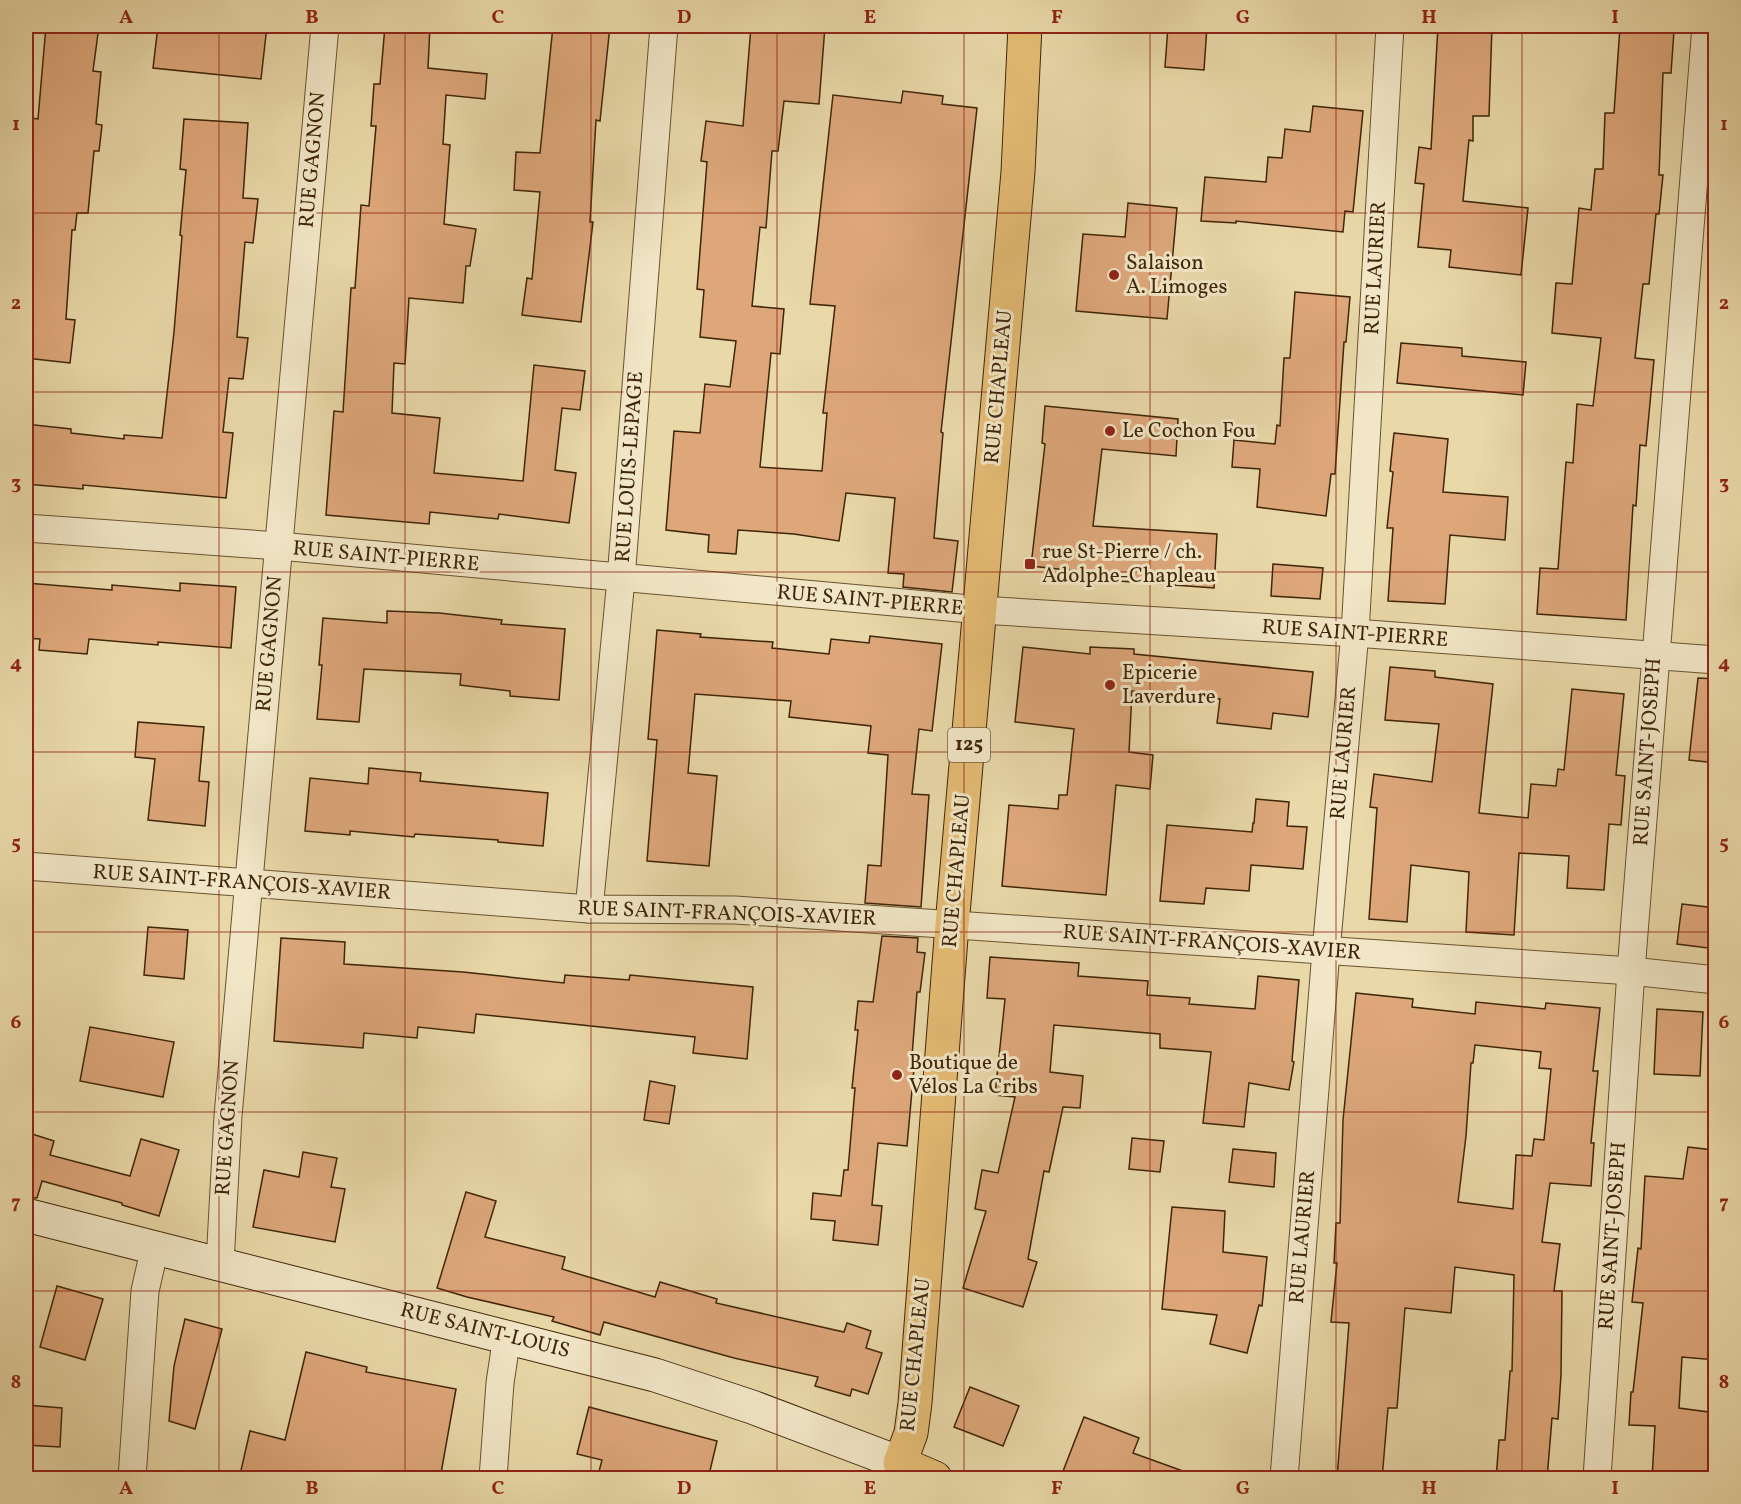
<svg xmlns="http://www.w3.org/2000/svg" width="1741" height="1504" viewBox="0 0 1741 1504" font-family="Vollkorn,serif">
<rect width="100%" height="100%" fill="#e9d8a8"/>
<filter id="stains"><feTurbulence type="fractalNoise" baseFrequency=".00333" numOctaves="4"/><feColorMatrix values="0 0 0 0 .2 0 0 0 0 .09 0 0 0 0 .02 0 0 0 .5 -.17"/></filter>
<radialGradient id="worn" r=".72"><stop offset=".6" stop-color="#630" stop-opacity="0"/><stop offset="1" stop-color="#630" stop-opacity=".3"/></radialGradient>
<g fill="#dda77a" stroke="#3f2508" stroke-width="1.5" fill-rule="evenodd">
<path d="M46,26H99L93,71L101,72L96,124L102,125L99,151H94L88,213H77L75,230H72L66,319L75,320L70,363L26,358V179L31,118L38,119Z"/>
<path d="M158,26H267L261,79L153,68Z"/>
<path d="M385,26H430L428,68L487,74L485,99L446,95L443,144L450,145L444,224L476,229L470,266H466L463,303L409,298L405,364L394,363L392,413L440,418L434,473L523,481L534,365L585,371L580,410L562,408L555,470L576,473L569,523L499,514L498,519L430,512L429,524L326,515L334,411L343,412L351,288H355L361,205L369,206L376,126H371L374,84H380Z"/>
<path d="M553,26H610L600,121L596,120L590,222H593L581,322L522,315L527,278L532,279L540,192L514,190L516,152L540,153Z"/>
<path d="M751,26H825L819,104L784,101L778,151H772L766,228L760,227L752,306L784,309L780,354L771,353L760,467L822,471L827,413H823L835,306L810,304L833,95L901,103L903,91L943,96L942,104L977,108L941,432L943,433L934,538L958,541L952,592L903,587L904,574L888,573L895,498L846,493L839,541L794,534L738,530L736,554L708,552L709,535L666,530L674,431L700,433L705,384L730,387L736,341L700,337L704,290L697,289L707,162L701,161L706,121L743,126Z"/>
<path d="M1168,26H1207L1204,70L1165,67Z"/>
<path d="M1438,26H1492L1489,116H1473V141L1469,140L1463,201L1528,208L1521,275L1449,267L1451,250L1418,247L1424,184L1415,183L1419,147L1431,149Z"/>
<path d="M1620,27L1674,31L1671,73H1663L1659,175H1663L1659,214H1656L1649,284H1643L1635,358L1654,360L1646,446L1640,445L1636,506L1633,505L1626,620L1537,614L1540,568L1558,569L1566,462L1573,463L1577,404L1593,406L1601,338L1552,333L1556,283L1572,284L1579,208L1591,210L1595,169H1603L1605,113H1614Z"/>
<path d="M1313,106L1363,111L1353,212L1345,211L1343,232L1236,221V223L1201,221L1205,177L1266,182L1268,157L1282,158L1285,129L1310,132Z"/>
<path d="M184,119L248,123L243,198L258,199L253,243L245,242L237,337L248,338L243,379L229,378L223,432L233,433L226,498L83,485V489L26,484V424L71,429V433L124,439V435L162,438L174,332L182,236L180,235L186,170L180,169Z"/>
<path d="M1128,203L1177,208L1167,319L1076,311L1083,234L1125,237Z"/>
<path d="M1295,292L1350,297L1346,342H1344L1335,474H1331L1326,516L1257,507L1260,469L1232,467L1234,440L1275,444L1277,425L1280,426L1284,358H1290Z"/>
<path d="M1401,343L1462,348V356L1526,362L1523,395L1397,383Z"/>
<path d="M1045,406L1178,419L1176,456L1102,449L1093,526L1217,534L1214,588L1120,581L1121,576L1031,566L1045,444L1042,443Z"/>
<path d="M1394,433L1448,439L1443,492L1508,497L1505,540L1450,535L1445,604L1388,601L1393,528H1387L1393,472L1390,471Z"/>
<path d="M1273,564L1323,568L1320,599L1271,596Z"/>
<path d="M26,583L112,590V585L180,591V583L236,587L231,648L158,642V645L89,639L87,654L39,650L40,639L26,638Z"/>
<path d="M387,611L439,613L502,620L501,624L565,629L559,700L510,696V691L460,685L461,674L364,669L359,722L317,719L322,665H319L323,618L387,623Z"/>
<path d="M657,630L701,634L700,637L773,642L772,648L829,654L831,639L869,643L870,636L942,644L932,731L919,729L912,794L929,795L921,907L865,903L868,865L881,866L888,755L868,753L871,726L789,717L791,701L695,694L688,773L717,776L709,866L647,861L657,740L648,739Z"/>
<path d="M1023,647L1090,654V647L1134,649V654L1313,672L1308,717L1273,713L1271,729L1217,723L1220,699L1132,691L1129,752L1153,755L1150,789L1116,785L1106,895L1002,886L1009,805L1058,809L1059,795H1067L1074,729L1015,722Z"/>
<path d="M1390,667L1435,671V677L1493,684L1479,813L1528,818L1531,784L1556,786L1558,769L1564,770L1572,689L1624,694L1616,775L1625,776L1621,825L1609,824L1604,890L1567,888L1569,856L1519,853L1514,935L1466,932L1469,872L1411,865L1407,922L1369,919L1377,808L1370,807L1374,774L1432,782L1439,724L1385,720Z"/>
<path d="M1698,678L1716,679V763L1689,760Z"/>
<path d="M138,722L204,727L199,781L209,782L205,826L148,820L155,759L135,757Z"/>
<path d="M369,768L421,773L420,781L548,793L543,846L498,842V840L415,834L414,837L350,831V835L305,831L310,778L368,784Z"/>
<path d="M1256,799L1289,802L1287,826L1307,827L1303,869L1251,865L1249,891L1206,888L1204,904L1160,901L1167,825L1252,832L1253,823H1254Z"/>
<path d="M1682,904L1716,908V949L1677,944Z"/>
<path d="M148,927L188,930L184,979L144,975Z"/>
<path d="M882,936L918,938L917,952L925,953L920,992H917L912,1056L915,1057L907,1146L878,1143L872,1205L882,1206L878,1245L833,1240L835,1221L811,1219L813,1193L841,1196L844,1170H848L855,1088H852L858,1030H855L858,1001L873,1002Z"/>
<path d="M281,938L345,942L344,964L463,972L564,983L565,975L629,980L630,975L753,987L747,1059L693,1053L695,1037L476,1014L474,1033L418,1027L417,1038L364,1033L363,1048L274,1041Z"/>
<path d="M990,957L1079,963L1078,976L1148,981L1147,995L1190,998L1189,1004L1255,1009L1258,976L1299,980L1292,1061L1294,1062L1289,1090L1249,1083L1244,1127L1203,1123L1211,1052L1160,1048V1034L1054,1025L1050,1072L1083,1076L1080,1108L1063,1107L1049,1172L1044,1171L1028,1259L1037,1262L1023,1307L963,1288L986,1211L975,1209L982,1170L998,1173L1015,1097L995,1095L1005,999L987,998Z"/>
<path d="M1356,993L1413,999L1412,1007L1475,1014L1476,1002L1545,1009L1546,1003L1600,1008L1593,1071H1598L1591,1143H1594L1591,1186L1550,1183L1542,1242L1560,1244L1554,1291H1562L1561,1375L1558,1419L1552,1418L1547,1479H1496L1499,1440H1505L1510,1371H1512L1514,1275L1455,1267L1451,1313L1405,1308L1397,1408H1388L1382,1479H1337L1349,1323L1331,1322L1337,1263H1334L1336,1223H1340L1343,1120ZM1475,1045L1541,1052L1539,1068L1551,1069L1544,1140L1534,1139L1532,1156L1516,1155L1513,1209L1458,1202L1466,1136L1471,1063H1473Z"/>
<path d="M1657,1009L1703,1012L1700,1076L1654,1074Z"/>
<path d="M90,1027L174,1042L163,1097L80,1081Z"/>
<path d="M650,1081L675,1086L669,1124L644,1120Z"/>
<path d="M26,1132L54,1141L50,1155L130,1176L141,1139L179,1150L159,1216L122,1205V1203L42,1181L37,1198L26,1197Z"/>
<path d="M1132,1138L1164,1141L1160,1172L1129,1169Z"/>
<path d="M1688,1147L1713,1150L1709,1180L1716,1181V1360L1682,1357L1679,1408L1716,1413V1479H1652L1655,1426L1629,1425L1631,1392H1633L1643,1303L1632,1302L1638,1248L1641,1249L1645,1176L1683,1179Z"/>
<path d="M1233,1149L1276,1153L1274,1187L1229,1182Z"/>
<path d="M303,1152L337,1158L331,1187L345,1189L335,1242L253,1227L264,1170L299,1177Z"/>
<path d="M466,1192L496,1201L485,1237L565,1257L562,1269L655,1297L660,1282L717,1299L716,1303L844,1332L847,1323L871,1331L866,1348L882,1353L868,1394L852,1389L850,1396L815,1386L818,1377L734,1358L604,1322L600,1335L552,1321L554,1317L467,1297L437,1288Z"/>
<path d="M1172,1207L1225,1211L1223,1252L1267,1257L1262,1306L1259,1305L1247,1353L1210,1344L1217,1315L1162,1309Z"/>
<path d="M57,1286L103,1299L85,1360L40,1347Z"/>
<path d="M185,1319L222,1329L195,1429L169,1421L174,1366Z"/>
<path d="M306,1352L367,1367L366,1372L456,1389L440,1479H239L250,1431L285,1440Z"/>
<path d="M970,1387L1019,1406L1003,1446L954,1427Z"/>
<path d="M26,1405L62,1408L60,1447L26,1445Z"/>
<path d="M589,1407L717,1441L708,1479H597L602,1460L577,1454Z"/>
<path d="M1084,1417L1139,1438L1133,1453L1194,1475V1479H1060Z"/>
</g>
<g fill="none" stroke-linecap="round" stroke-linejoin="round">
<defs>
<g id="minor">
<path d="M26,528L279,546L981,610L1355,633L1716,660"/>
<path d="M26,866L589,909L735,910L1631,971L1716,980"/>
<path d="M589,909L621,579L664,26"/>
<path d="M220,1263L228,1116L325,26"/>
<path d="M132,1478L145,1291L155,1247"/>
<path d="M493,1478L500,1383L507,1336"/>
<path d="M1284,1478L1326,951L1355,633L1390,26"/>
<path d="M1597,1478L1631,971L1706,26"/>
</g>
<path id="secondary" d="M26,1215L655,1375L752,1407L900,1463"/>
<path id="primary" d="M935,1478L900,1463L911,1433L915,1403L952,925L1018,172L1025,26"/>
</defs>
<use href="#minor" stroke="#6a5230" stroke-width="29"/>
<use href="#secondary" stroke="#3f2508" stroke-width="35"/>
<use href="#primary" stroke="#3f2508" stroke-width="35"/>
<use href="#minor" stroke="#f1e6c6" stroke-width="27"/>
<use href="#secondary" stroke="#f1e6c6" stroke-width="33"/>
<use href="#primary" stroke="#e4bc74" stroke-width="33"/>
</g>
<path fill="none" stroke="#8f2418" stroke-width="1.5" stroke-opacity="0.55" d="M219,26V1478M405,26V1478M591,26V1478M777,26V1478M964,26V1478M1150,26V1478M1336,26V1478M1522,26V1478M26,213H1716M26,392H1716M26,572H1716M26,752H1716M26,932H1716M26,1112H1716M26,1291H1716"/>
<g fill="#8f2418" stroke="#f1e6c6" stroke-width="2">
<circle cx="1114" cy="275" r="6"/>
<circle cx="1110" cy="431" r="6"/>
<rect x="1024" y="558" width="12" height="12" rx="3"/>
<circle cx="1110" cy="685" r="6"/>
<circle cx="897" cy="1075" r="6"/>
</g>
<g text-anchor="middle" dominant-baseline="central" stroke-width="6" stroke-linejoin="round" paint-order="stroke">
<rect fill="#f1e6c6" stroke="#745f41" stroke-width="1.5" x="948" y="728" width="42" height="34" rx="4.5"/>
<g font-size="20" font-weight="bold" fill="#3f2508">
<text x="969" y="745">125</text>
</g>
<g font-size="21" fill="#3f2508" stroke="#f1e6c6">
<text transform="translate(313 160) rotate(-85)">RUE GAGNON</text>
<text transform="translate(1376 268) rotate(-87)">RUE LAURIER</text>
<text transform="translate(999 387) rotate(-85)">RUE CHAPLEAU</text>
<text transform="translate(630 467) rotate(-86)">RUE LOUIS-LEPAGE</text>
<text transform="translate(386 557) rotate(5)">RUE SAINT-PIERRE</text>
<text transform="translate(870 601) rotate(5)">RUE SAINT-PIERRE</text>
<text transform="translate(1355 634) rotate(4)">RUE SAINT-PIERRE</text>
<text transform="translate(270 644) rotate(-85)">RUE GAGNON</text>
<text transform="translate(1648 752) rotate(-86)">RUE SAINT-JOSEPH</text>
<text transform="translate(1344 753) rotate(-85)">RUE LAURIER</text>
<text transform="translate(957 871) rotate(-85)">RUE CHAPLEAU</text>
<text transform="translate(242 883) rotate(4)">RUE SAINT-FRANÇOIS-XAVIER</text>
<text transform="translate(727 914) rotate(2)">RUE SAINT-FRANÇOIS-XAVIER</text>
<text transform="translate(1212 943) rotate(4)">RUE SAINT-FRANÇOIS-XAVIER</text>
<text transform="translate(228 1128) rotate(-86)">RUE GAGNON</text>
<text transform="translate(1613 1236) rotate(-86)">RUE SAINT-JOSEPH</text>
<text transform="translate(1303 1237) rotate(-85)">RUE LAURIER</text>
<text transform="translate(485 1331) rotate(14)">RUE SAINT-LOUIS</text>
<text transform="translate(916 1355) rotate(-84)">RUE CHAPLEAU</text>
</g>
<g font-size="21" fill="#3f2508" stroke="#f1e6c6" text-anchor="start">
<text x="1126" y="263">Salaison<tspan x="1126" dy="24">A. Limoges</tspan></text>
<text x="1122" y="431">Le Cochon Fou</text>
<text x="1042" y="552">rue St-Pierre / ch.<tspan x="1042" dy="24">Adolphe-Chapleau</tspan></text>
<text x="1122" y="673">Epicerie<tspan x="1122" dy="24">Laverdure</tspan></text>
<text x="909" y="1063">Boutique de<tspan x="909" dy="24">Vélos La Cribs</tspan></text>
</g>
</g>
<rect width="1741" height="1504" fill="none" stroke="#e9d8a8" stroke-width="66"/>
<rect x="33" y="33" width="1675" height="1438" fill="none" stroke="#8f2418" stroke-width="2"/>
<g font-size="20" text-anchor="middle" font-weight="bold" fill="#8f2418">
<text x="126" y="23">A</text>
<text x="312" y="23">B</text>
<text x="498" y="23">C</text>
<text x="684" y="23">D</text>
<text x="870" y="23">E</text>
<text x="1057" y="23">F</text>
<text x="1243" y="23">G</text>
<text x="1429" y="23">H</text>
<text x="1615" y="23">I</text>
<text x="16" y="130">1</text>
<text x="1724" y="130">1</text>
<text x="16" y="309">2</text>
<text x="1724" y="309">2</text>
<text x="16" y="489">3</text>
<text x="1724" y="489">3</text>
<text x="16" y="669">4</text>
<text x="1724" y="669">4</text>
<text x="16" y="849">5</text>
<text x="1724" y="849">5</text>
<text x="16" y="1028">6</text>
<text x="1724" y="1028">6</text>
<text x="16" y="1208">7</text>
<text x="1724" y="1208">7</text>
<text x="16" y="1388">8</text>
<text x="1724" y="1388">8</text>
<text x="126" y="1494">A</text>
<text x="312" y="1494">B</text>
<text x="498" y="1494">C</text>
<text x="684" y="1494">D</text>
<text x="870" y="1494">E</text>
<text x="1057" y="1494">F</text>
<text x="1243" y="1494">G</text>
<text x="1429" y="1494">H</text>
<text x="1615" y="1494">I</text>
</g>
<rect width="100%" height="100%" filter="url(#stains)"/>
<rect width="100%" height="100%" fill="url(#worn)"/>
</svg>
